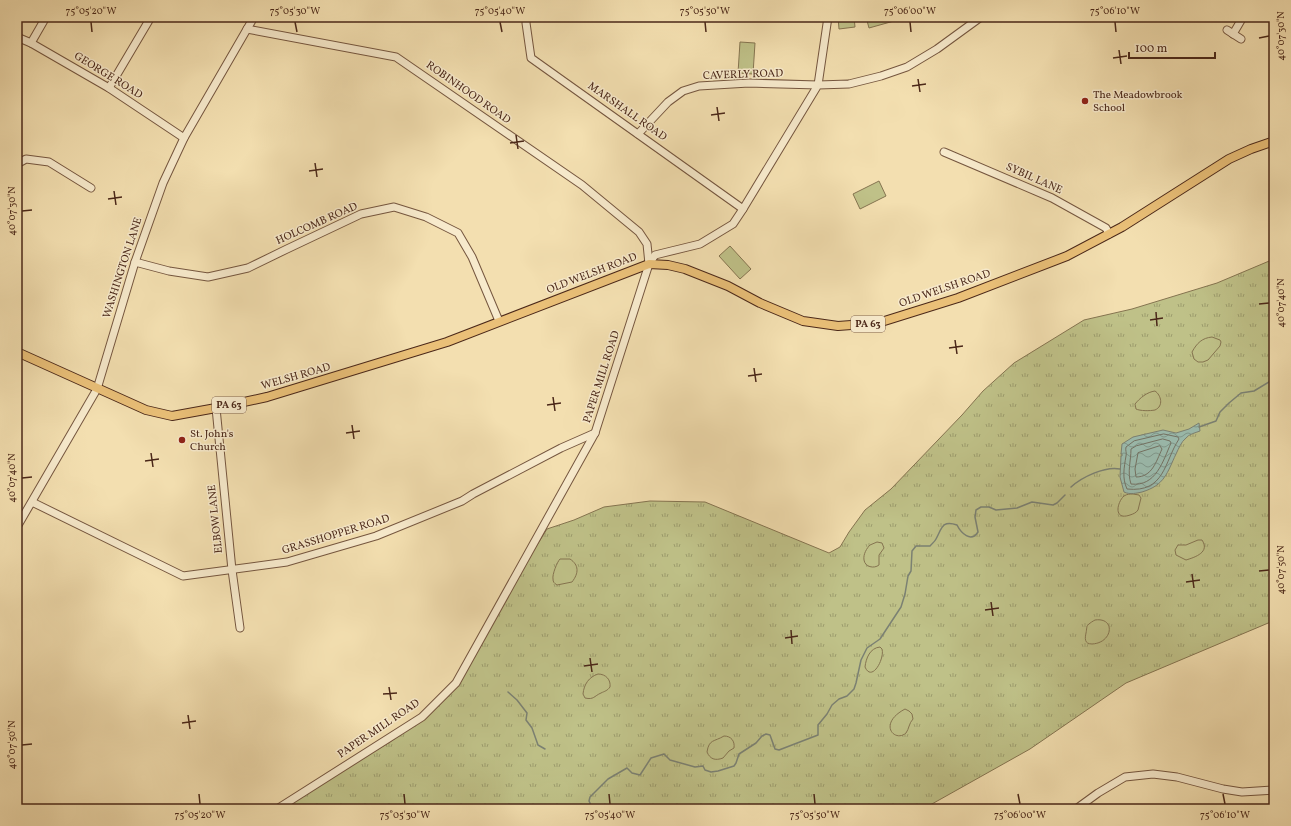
<svg xmlns="http://www.w3.org/2000/svg" width="1291" height="826" viewBox="0 0 1291 826" font-family="Vollkorn,serif">
<defs>
<pattern id="grass-tufts" width="24" height="20" patternUnits="userSpaceOnUse"><rect width="24" height="20" fill="#bfc188"/><path d="M3 7l-1-3M5 7V3M7 7l1-3M15 17l-1-3M17 17v-4M19 17l1-3" fill="none" stroke="#9d9d6e"/></pattern>
<pattern id="water-waves" width="16" height="10" patternUnits="userSpaceOnUse"><rect width="16" height="10" fill="#9bbcaf"/><path d="M0 5q4-4 8 0t8 0" fill="none" stroke="#80998e"/></pattern>
</defs>
<rect width="100%" height="100%" fill="#f3dfb0"/>
<filter id="stains"><feTurbulence type="fractalNoise" baseFrequency=".005" numOctaves="4"/><feColorMatrix values="0 0 0 0 .2 0 0 0 0 .09 0 0 0 0 .02 0 0 0 .5 -.17"/></filter>
<radialGradient id="worn" r=".72"><stop offset=".6" stop-color="#630" stop-opacity="0"/><stop offset="1" stop-color="#630" stop-opacity=".3"/></radialGradient>
<path fill="url(#grass-tufts)" stroke="#857450" d="M1274,259V620L1273,621L1126,683L1030,749L923,809H282L305,793L390,742L424,718L459,684L517,577L547,529L574,520L604,507L650,501L705,502L829,553L840,547L849,532L865,510L891,489L962,415L983,391L1014,363L1084,320L1132,309L1217,283Z"/>
<g fill="#bfc188" stroke="#857450">
<path d="M838,17H854L855,27L839,29Z"/>
<path d="M866,17H893L894,21L869,28Z"/>
<path d="M740,42L755,43L753,74L738,73Z"/>
<path d="M879,181L886,196L860,209L853,194Z"/>
<path d="M730,246L751,269L740,279L719,256Z"/>
<path d="M1212,337L1220,340L1221,342L1220,346L1208,360L1203,362H1198L1194,359L1192,352C1197,343 1202,338 1212,337Z"/>
<path d="M1155,391C1161,395 1164,406 1155,410C1150,411 1140,411 1136,409L1135,404C1140,398 1147,392 1155,391Z"/>
<path d="M1133,494L1139,495L1141,498C1140,502 1139,506 1138,510C1136,513 1133,514 1130,515C1113,521 1117,502 1124,496C1127,494 1130,494 1133,494Z"/>
<path d="M1198,540H1202C1210,552 1196,557 1186,560L1176,555L1175,550L1178,545H1186Z"/>
<path d="M877,542L882,543L884,548L879,555V565C874,569 865,567 864,560C863,554 867,548 870,545Z"/>
<path d="M560,559H570C579,565 579,573 572,582L557,585C554,583 553,582 553,579C552,575 557,562 560,559Z"/>
<path d="M1095,620C1116,617 1113,643 1092,644C1084,644 1085,638 1086,633C1087,629 1086,626 1089,624C1090,623 1093,621 1095,620Z"/>
<path d="M880,647L882,649C885,658 872,683 865,667C866,658 870,648 880,647Z"/>
<path d="M598,674C606,674 611,680 610,687C607,691 605,691 601,693C594,696 594,700 585,698L583,694C584,684 589,677 598,674Z"/>
<path d="M905,709L909,711L912,714L913,719C909,723 909,729 906,733C895,743 877,724 905,709Z"/>
<path d="M724,736C731,736 735,741 734,748L729,751L723,758C715,761 710,759 707,752C709,739 714,742 724,736Z"/>
</g>
<path fill="url(#water-waves)" stroke="#7b8173" d="M1199,423L1200,431C1195,433 1189,434 1186,438C1181,442 1179,448 1176,454C1167,473 1165,485 1142,492C1137,493 1130,495 1124,492L1120,477L1121,456H1122V454H1121L1122,444L1133,437L1163,430L1176,433L1189,429Z"/>
<g fill="none" stroke-linecap="round" stroke-linejoin="round">
<g stroke="#737264" stroke-width="1">
<path d="M1164,434L1178,437L1179,439C1164,462 1165,493 1127,489C1122,478 1124,468 1126,456C1127,453 1125,450 1126,447L1134,441Z"/>
<path d="M1163,439L1170,441L1171,443C1163,461 1156,487 1131,484C1127,472 1131,461 1131,449L1136,446Z"/>
<path d="M1160,446L1162,449C1156,462 1152,477 1136,477L1135,469L1138,453Z"/>
</g>
<g stroke="#7b8173" stroke-width="1.5">
<path d="M1199,427L1216,421L1220,412L1229,403L1241,393L1254,391L1274,379"/>
<path d="M1071,487C1082,477 1105,466 1120,469"/>
<path d="M508,692L517,700L527,713L526,720L532,728L538,745L545,749"/>
<path d="M593,809L589,801L590,797L608,779L627,768L632,773L640,775L651,758L664,754L670,760L695,767L703,766L705,770L711,772L718,771L734,766L736,763L739,754L756,743L762,736L766,734L770,735L775,749L779,750L818,735V725L827,714L832,705L839,699L847,696L854,689L856,683L861,660L867,648L880,639L901,607L905,594L908,576L911,571L912,551L916,546H930C932,544 935,541 936,539C942,528 942,520 957,525C961,533 971,543 978,532L975,517L976,510L981,507H989L996,510L1017,508L1032,502L1053,505L1057,503L1065,495"/>
</g>
<defs>
<g id="minor">
<path d="M527,17L526,23L531,58L743,209"/>
<path d="M247,29L396,57L582,185L639,232L647,244L649,264"/>
<path d="M1227,30L1241,39"/>
<path d="M1233,34L1243,17"/>
<path d="M17,37L31,43L109,88L184,138"/>
<path d="M31,43L46,17"/>
<path d="M109,88L151,17"/>
<path d="M638,134L668,102L683,91L699,86L749,83L818,85L828,17"/>
<path d="M944,152L1052,198L1106,228L1109,234"/>
<path d="M17,164L26,159L49,162L91,188"/>
<path d="M135,262L169,271L208,277L248,268L287,249L361,214L394,207L426,217L458,233L472,257L499,321"/>
<path d="M216,408L232,570L240,628"/>
<path d="M32,502L183,576L287,562L376,536L462,501L473,494L561,448L595,433"/>
<path d="M17,527L97,389L135,262L163,183L184,138L254,17"/>
<path d="M277,809L422,717L456,683L595,433L649,264L655,255L700,244L733,224L743,209L818,85L849,84L881,76L907,67L937,49L981,17"/>
<path d="M1076,809L1098,793L1125,777L1153,774L1177,777L1223,789L1242,792L1274,790"/>
</g>
<path id="major" d="M17,352L146,410L172,416L216,408L267,397L447,342L649,264L668,265L685,269L728,286L760,303L803,321L838,326L878,323L958,298L1067,256L1122,227L1229,159L1251,149L1274,141"/>
</defs>
<use href="#minor" stroke="#75563f" stroke-width="9"/>
<use href="#major" stroke="#4b2819" stroke-width="10"/>
<use href="#minor" stroke="#f7eacc" stroke-width="7"/>
<use href="#major" stroke="#eac078" stroke-width="8"/>
</g>
<path fill="none" stroke="#4b2819" stroke-width="1.5" d="M91,22L92,32M295,22L297,32M500,22L502,32M705,22L706,32M910,22L911,32M1115,22L1116,32M1259,38L1269,36M1119,50L1121,64M1113,58L1127,56M918,79L920,92M912,86L926,84M717,107L719,121M711,115L725,113M516,135L518,149M510,143L524,141M315,163L317,177M309,171L323,169M114,191L116,205M108,199L122,197M22,211L32,210M1259,304L1269,303M1156,312L1157,326M1150,320L1163,318M955,340L957,354M949,348L963,346M754,368L756,382M748,376L762,374M553,397L555,411M547,405L561,403M352,425L354,439M346,433L360,431M151,453L153,467M145,461L159,459M22,478L32,477M1259,571L1269,570M1192,574L1194,588M1186,582L1200,580M991,602L993,616M985,610L999,608M791,630L792,644M785,638L798,636M590,658L592,672M584,666L598,664M389,687L391,700M383,694L397,693M188,715L190,729M182,723L196,721M22,745L32,744M199,794L200,804M404,794L405,804M609,794L610,804M814,794L815,804M1018,794L1020,804M1223,794L1225,804"/>
<g fill="#8f2418" stroke="#f7eacc" stroke-width="1.5">
<circle cx="1085" cy="101" r="4"/>
<circle cx="182" cy="440" r="4"/>
</g>
<g text-anchor="middle" dominant-baseline="central" stroke-width="3" stroke-linejoin="round" paint-order="stroke">
<g fill="#f7eacc" stroke="#7f624f" stroke-width="1">
<rect x="851" y="316" width="34" height="16" rx="3"/>
<rect x="212" y="397" width="34" height="16" rx="3"/>
</g>
<g font-size="10" font-weight="bold" fill="#4b2819">
<text x="868" y="324">PA 63</text>
<text x="229" y="405">PA 63</text>
</g>
<g font-size="11" fill="#4b2819" stroke="#f7eacc">
<text transform="translate(743 75) rotate(-2)">CAVERLY ROAD</text>
<text transform="translate(108 76) rotate(32)">GEORGE ROAD</text>
<text transform="translate(468 93) rotate(35)">ROBINHOOD ROAD</text>
<text transform="translate(627 112) rotate(35)">MARSHALL ROAD</text>
<text transform="translate(1034 179) rotate(24)">SYBIL LANE</text>
<text transform="translate(317 224) rotate(-24)">HOLCOMB ROAD</text>
<text transform="translate(123 268) rotate(-72)">WASHINGTON LANE</text>
<text transform="translate(592 274) rotate(-21)">OLD WELSH ROAD</text>
<text transform="translate(945 289) rotate(-19)">OLD WELSH ROAD</text>
<text transform="translate(296 377) rotate(-16)">WELSH ROAD</text>
<text transform="translate(602 377) rotate(-72)">PAPER MILL ROAD</text>
<text transform="translate(216 519) rotate(-96)">ELBOW LANE</text>
<text transform="translate(336 535) rotate(-17)">GRASSHOPPER ROAD</text>
<text transform="translate(379 729) rotate(-34)">PAPER MILL ROAD</text>
</g>
<g font-size="11" fill="#4b2819" stroke="#f7eacc" text-anchor="start">
<text x="1093" y="95">The Meadowbrook<tspan x="1093" dy="13">School</tspan></text>
<text x="190" y="434">St. John's<tspan x="190" dy="13">Church</tspan></text>
</g>
</g>
<rect width="1291" height="826" fill="none" stroke="#f3dfb0" stroke-width="44"/>
<path d="M1129 52v6h86v-6" fill="none" stroke="#4b2819" stroke-width="2"/>
<text x="1135" y="52" font-size="12" fill="#4b2819" stroke="#f7eacc" stroke-width="3" paint-order="stroke">100 m</text>
<rect x="22" y="22" width="1247" height="782" fill="none" stroke="#4b2819" stroke-width="1.5"/>
<g font-size="10" text-anchor="middle" fill="#4b2819">
<text x="91" y="14">75°05'20"W</text>
<text x="295" y="14">75°05'30"W</text>
<text x="500" y="14">75°05'40"W</text>
<text x="705" y="14">75°05'50"W</text>
<text x="910" y="14">75°06'00"W</text>
<text x="1115" y="14">75°06'10"W</text>
<text transform="translate(1280 36) rotate(-90)" y="4">40°07'30"N</text>
<text transform="translate(11 211) rotate(-90)" y="4">40°07'30"N</text>
<text transform="translate(1280 303) rotate(-90)" y="4">40°07'40"N</text>
<text transform="translate(11 478) rotate(-90)" y="4">40°07'40"N</text>
<text transform="translate(1280 570) rotate(-90)" y="4">40°07'50"N</text>
<text transform="translate(11 745) rotate(-90)" y="4">40°07'50"N</text>
<text x="200" y="818">75°05'20"W</text>
<text x="405" y="818">75°05'30"W</text>
<text x="610" y="818">75°05'40"W</text>
<text x="815" y="818">75°05'50"W</text>
<text x="1020" y="818">75°06'00"W</text>
<text x="1225" y="818">75°06'10"W</text>
</g>
<rect width="100%" height="100%" filter="url(#stains)"/>
<rect width="100%" height="100%" fill="url(#worn)"/>
</svg>
